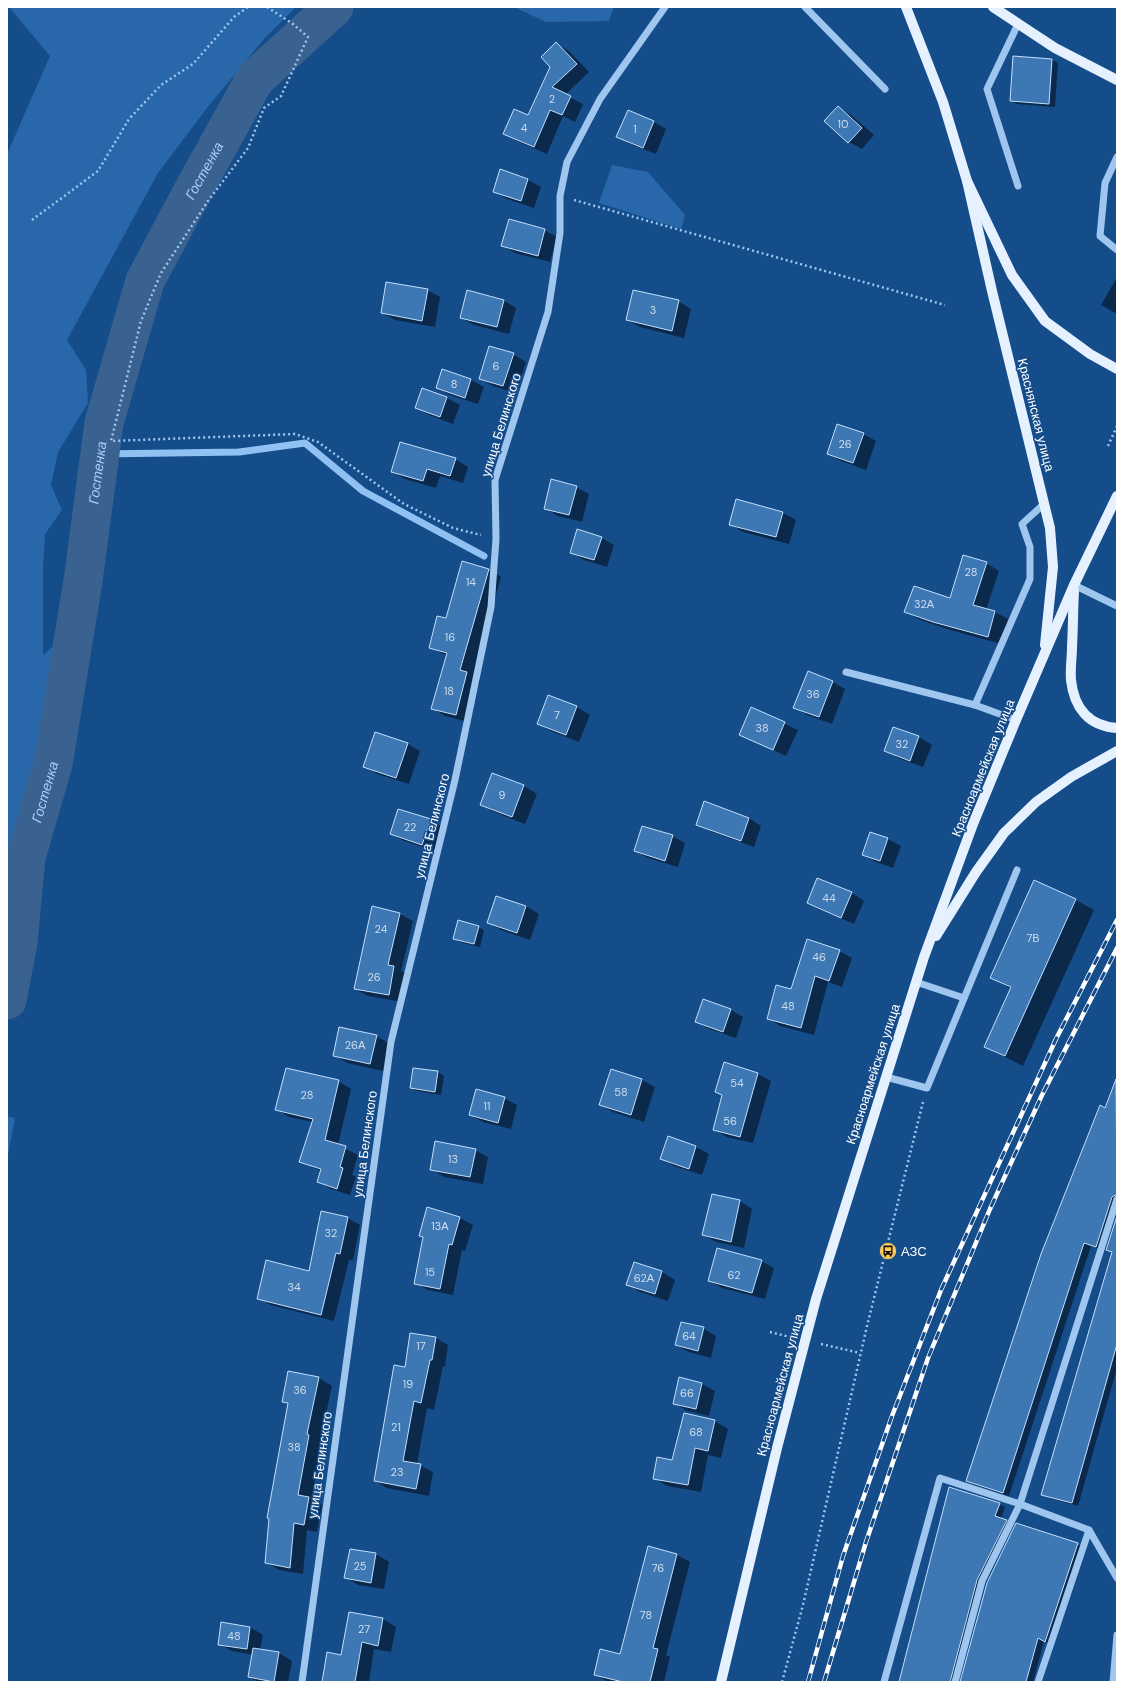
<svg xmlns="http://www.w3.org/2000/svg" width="1124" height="1689" viewBox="0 0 1124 1689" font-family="'DM Sans',sans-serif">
<rect width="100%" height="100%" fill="#154d8b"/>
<g fill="#2767aa">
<path d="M9,7H296L264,39L207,108L158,173L67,340L86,370L88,403L58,452L51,485L62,510L45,534L43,568V655L70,631L18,873L7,934V240L8,234L7,233V154L50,56Z"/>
<path d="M514,7H614L609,21L546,22Z"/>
<path d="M612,165L648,172L685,215L681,229L599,203Z"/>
<path d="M7,1117L15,1118L7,1161Z"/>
</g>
<g fill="#0007">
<path d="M556,44L569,51L589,72L565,95L583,104L575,122L563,116L547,154L517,141L505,134L529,117L552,67Z"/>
<path d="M1014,57L1052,60L1058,63L1055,107L1017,104L1011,100Z"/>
<path d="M838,107L851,115L874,135L862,149L849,142Z"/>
<path d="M654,122L666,129L656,154L630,144L617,136Z"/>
<path d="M501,171L528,180L541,187L534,208L507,199L494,191Z"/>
<path d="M544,230L557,237L550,262L515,253L502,245Z"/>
<path d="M1116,279L1117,280V314L1101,305Z"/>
<path d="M427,290L440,297L435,327L395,320L382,313Z"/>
<path d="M503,300L516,308L509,334L474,325L461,318Z"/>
<path d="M678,301L691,309L684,338L640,327L627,320Z"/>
<path d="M513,354L526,362L516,393L493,386L480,379Z"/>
<path d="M443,371L471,380L484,387L478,404L450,395L437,388Z"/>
<path d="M423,390L447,398L460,405L453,424L429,415L417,408Z"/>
<path d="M863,434L876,441L866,470L841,461L828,454Z"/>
<path d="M455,459L468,467L463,483L440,476L436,488L405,479L392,472Z"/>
<path d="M576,487L589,494L582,522L558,516L545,508Z"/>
<path d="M783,513L796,520L789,544L743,532L730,524Z"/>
<path d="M602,538L614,545L607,567L584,560L571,552Z"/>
<path d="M986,563L999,571L986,610L995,612L1008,619L1001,644L947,629L918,619L906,612L950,600Z"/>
<path d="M488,570L501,577L473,677L480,681L468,722L445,716L432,708L447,656L430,647Z"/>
<path d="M833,682L845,689L832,724L807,715L795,707Z"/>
<path d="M549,697L577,707L590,715L579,742L551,731L538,724Z"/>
<path d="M752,708L798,730L786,756L740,734Z"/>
<path d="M894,728L919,737L932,745L923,767L898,758L886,751Z"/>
<path d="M408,744L420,751L409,784L377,774L364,766Z"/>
<path d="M492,775L524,786L537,794L525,824L494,812L481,805Z"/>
<path d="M749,818L761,826L754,847L710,831L697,824Z"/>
<path d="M430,820L443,827L435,851L404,841L391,834Z"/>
<path d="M871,833L888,839L901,846L893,868L876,862L863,855Z"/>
<path d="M672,836L685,843L678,867L648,858L635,851Z"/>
<path d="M818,879L852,893L864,901L854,924L821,910L808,903Z"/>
<path d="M1034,881L1076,900L1094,910L1023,1066L985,1047L1011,989L991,977Z"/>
<path d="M497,897L526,906L539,914L530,940L501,930L489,923Z"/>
<path d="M373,907L400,914L413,921L401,971L407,974L402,1002L368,996L355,989Z"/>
<path d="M478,927L484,930L480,947L460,942L454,938Z"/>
<path d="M839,951L852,958L842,987L828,982L814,1035L780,1026L768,1018L791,990Z"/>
<path d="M731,1010L743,1017L736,1038L709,1029L696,1022Z"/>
<path d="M376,1036L389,1043L383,1071L347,1063L334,1055Z"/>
<path d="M725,1063L758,1074L771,1081L753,1143L727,1137L714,1129L723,1096L716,1092Z"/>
<path d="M414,1069L438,1072L444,1076L441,1095L417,1091L411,1088Z"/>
<path d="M611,1070L642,1080L655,1087L644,1122L613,1112L600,1105Z"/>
<path d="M1117,1080V1205L1103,1250L1091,1246L1009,1496L973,1484L967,1481Z"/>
<path d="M338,1081L351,1089L338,1145L358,1155L352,1175L356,1177L350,1195L331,1189L318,1182L321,1171L300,1161L313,1122L289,1117L277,1109Z"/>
<path d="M504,1098L517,1105L511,1129L483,1122L470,1115Z"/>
<path d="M668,1137L696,1147L709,1154L702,1175L674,1166L661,1158Z"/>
<path d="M475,1150L488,1157L483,1184L444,1177L431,1169Z"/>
<path d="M740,1201L752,1209L744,1248L716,1242L703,1235Z"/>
<path d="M348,1218L360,1225L353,1260H349L334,1321L271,1305L258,1298L310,1272Z"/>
<path d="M460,1218L473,1225L465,1251L462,1250L453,1295L428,1290L415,1283Z"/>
<path d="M1117,1219V1368L1078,1506L1049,1498L1043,1494L1113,1253L1107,1249Z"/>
<path d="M761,1261L774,1268L765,1299L722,1288L709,1281Z"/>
<path d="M635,1263L662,1272L675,1280L668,1301L640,1292L628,1284Z"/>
<path d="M703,1328L716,1336L711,1358L689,1352L676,1345Z"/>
<path d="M436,1338L448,1345L445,1367L443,1366L434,1410L427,1408L417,1464L433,1472L429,1496L387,1488L375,1481L405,1369Z"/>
<path d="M289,1372L319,1378L332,1386L320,1441L322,1443L311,1500L322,1505L317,1532L307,1530L303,1574L279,1570L266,1562L270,1519L289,1405L283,1401Z"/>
<path d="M680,1378L702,1384L715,1391L709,1416L687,1411L674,1403Z"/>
<path d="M685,1414L715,1421L728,1429L721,1458L708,1455L701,1492L667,1486L654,1478L673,1461Z"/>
<path d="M999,1504L1005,1507L1001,1519L1012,1524L983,1583L957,1682H900Z"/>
<path d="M1077,1544L1083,1548L1051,1644L1044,1641L1033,1682H961Z"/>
<path d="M649,1547L677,1555L690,1562L666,1655L670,1657L664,1682H608L595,1674L621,1655Z"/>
<path d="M376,1554L389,1562L384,1589L358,1585L346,1577Z"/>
<path d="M350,1613L383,1619L396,1627L391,1652L374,1649L369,1682H323L342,1656Z"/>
<path d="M250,1627L263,1635L260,1650L279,1653L292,1661L288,1682H258L249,1677L253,1655L232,1651L219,1644Z"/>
</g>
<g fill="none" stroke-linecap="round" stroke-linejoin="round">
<path stroke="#90c1f2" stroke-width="7" d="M100,454L239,452L305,443L363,491L484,556"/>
<path stroke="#396290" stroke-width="39" id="s1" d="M7,1000L18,942L26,857L53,764L83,581L104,423L145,281L194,189L255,79L334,7"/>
</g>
<g fill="#3d77b4" stroke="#c4dffb">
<path d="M556,42L577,64L552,87L571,96L562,115L550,110L534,147L503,134L514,109L528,115L550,67L541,57Z"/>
<path d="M1013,56L1052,59L1049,104L1010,101Z"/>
<path d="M838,106L862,128L848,143L824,121Z"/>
<path d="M628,110L654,121L643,148L616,137Z"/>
<path d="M500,169L528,179L521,201L493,192Z"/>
<path d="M509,219L545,229L538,256L501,246Z"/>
<path d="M386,282L428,289L422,321L381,313Z"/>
<path d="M467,290L504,300L497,327L460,318Z"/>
<path d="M633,290L679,300L672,331L626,320Z"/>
<path d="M489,346L514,353L503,386L479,379Z"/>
<path d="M442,369L471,379L465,398L436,388Z"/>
<path d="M422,388L447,397L440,417L415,408Z"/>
<path d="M837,424L864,433L853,463L827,454Z"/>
<path d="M400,442L456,458L450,476L427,469L423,481L391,472Z"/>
<path d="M551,479L577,486L569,515L544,509Z"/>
<path d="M736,499L783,512L776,537L729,525Z"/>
<path d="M577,529L602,537L594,560L570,553Z"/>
<path d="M963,555L987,562L973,605L995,611L988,637L933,622L904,612L914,586L950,598Z"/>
<path d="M462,561L489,569L460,670L467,672L456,715L431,709L447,653L429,648L437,616L446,618Z"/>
<path d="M808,671L833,681L819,717L793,708Z"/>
<path d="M548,695L577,706L566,735L537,724Z"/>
<path d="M751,707L785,722L773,750L739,735Z"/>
<path d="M893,727L919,736L910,761L884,751Z"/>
<path d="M375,732L408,743L396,778L363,767Z"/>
<path d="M492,773L524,785L512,817L480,805Z"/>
<path d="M704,801L749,818L741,841L696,825Z"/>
<path d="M398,809L431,819L422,845L390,834Z"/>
<path d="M642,826L673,835L665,861L634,851Z"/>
<path d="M870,832L888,838L880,861L862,855Z"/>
<path d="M817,878L852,892L841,918L807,903Z"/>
<path d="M1034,880L1076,899L1005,1056L984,1047L1011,987L990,978Z"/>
<path d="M496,896L526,906L517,933L487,923Z"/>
<path d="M372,906L400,913L388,965L394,966L389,995L354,989Z"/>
<path d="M458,920L479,926L474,944L453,939Z"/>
<path d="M807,939L840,950L829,981L815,976L801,1028L767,1019L776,985L791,989Z"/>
<path d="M703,999L731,1009L723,1032L695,1022Z"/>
<path d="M339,1027L377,1035L370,1064L333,1056Z"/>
<path d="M724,1062L758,1073L740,1137L713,1130L722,1095L715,1092Z"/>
<path d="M286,1068L339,1080L325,1140L346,1146L340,1167L343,1168L337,1189L317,1182L321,1169L299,1162L313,1119L275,1110Z"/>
<path d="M413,1068L438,1071L435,1092L410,1088Z"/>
<path d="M611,1069L642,1079L631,1115L599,1105Z"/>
<path d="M1116,1079L1117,1194L1112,1197L1096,1247L1084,1243L1003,1493L966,1481L1041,1254L1100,1105L1105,1108Z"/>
<path d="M476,1089L505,1097L498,1123L469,1115Z"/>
<path d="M668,1136L696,1146L689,1169L660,1159Z"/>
<path d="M435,1141L476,1149L470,1177L430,1170Z"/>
<path d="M712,1194L740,1200L731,1242L702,1235Z"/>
<path d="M427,1207L460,1217L452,1245L449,1244L440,1289L414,1284L423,1237L419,1236Z"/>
<path d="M321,1211L348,1217L340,1254L336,1253L321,1315L257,1299L266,1260L309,1271Z"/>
<path d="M1117,1216V1344L1072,1503L1041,1495L1112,1252L1106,1250Z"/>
<path d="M717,1248L762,1260L752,1293L708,1281Z"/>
<path d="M634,1262L662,1271L655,1294L626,1285Z"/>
<path d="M681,1322L704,1327L698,1351L675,1345Z"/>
<path d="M410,1333L436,1337L432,1360H430L421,1403L414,1401L403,1461L421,1464L416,1489L374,1481L394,1365L405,1367Z"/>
<path d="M288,1371L319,1377L307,1434L309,1435L298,1495L309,1497L304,1525L294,1523L290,1568L265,1563L269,1519L267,1518L288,1403L282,1402Z"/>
<path d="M679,1377L702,1383L696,1409L673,1404Z"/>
<path d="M684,1413L715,1420L708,1451L695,1448L688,1485L653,1479L657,1457L672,1460Z"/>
<path d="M949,1487L1000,1503L995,1516L1007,1520L977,1580L950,1682H899Z"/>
<path d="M1016,1523L1078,1543L1045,1642L1038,1638L1026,1682H960L987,1583Z"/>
<path d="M648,1546L677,1554L653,1648L658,1649L650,1682H623L594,1675L600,1649L620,1654Z"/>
<path d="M350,1549L376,1553L371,1583L344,1578Z"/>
<path d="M349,1612L383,1618L378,1646L362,1642L355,1682H322L327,1652L341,1655Z"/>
<path d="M221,1622L250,1627L247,1649L218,1645Z"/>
<path d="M253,1648L279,1652L274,1682L248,1677Z"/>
</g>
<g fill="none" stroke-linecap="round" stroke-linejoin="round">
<g stroke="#9ec6ef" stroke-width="2.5" stroke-dasharray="2 3" stroke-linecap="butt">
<path d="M267,7L293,24L308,37L281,96L264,108L248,148L208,201L161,273L141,321L111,441L295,434L318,442L404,504L453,528L481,535"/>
<path d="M574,200L945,305"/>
<path d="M32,220L98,171L129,119L161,85L193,64L234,17L248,7"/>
<path d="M1108,446L1117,426"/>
<path d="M770,1332L790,1337"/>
<path d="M821,1344L860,1353"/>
<path d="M782,1682L803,1605L867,1326L923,1102"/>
</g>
<g stroke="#9ec6ef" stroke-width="7">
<path d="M805,7L885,89"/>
<path d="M1117,157L1105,183L1100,236L1117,250"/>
<path d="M1018,186L987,89L1018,24"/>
<path d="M1074,585L1117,606"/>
<path d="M846,672L975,705"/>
<path d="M1016,720L975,705L1030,579V547L1022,524L1045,503"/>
<path d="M916,982L964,998"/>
<path d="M886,1077L927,1088L1017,870"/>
<path d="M302,1682L391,1042L455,780L491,607L496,539L495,480L548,312L560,233V196L567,162L600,99L665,7"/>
<path d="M884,1682L940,1478L1020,1504L1089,1530L1117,1578"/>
<path d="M955,1682L982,1581L1020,1504L1117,1199"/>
<path d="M1038,1682L1089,1530"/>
<path d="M1113,1682L1117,1635"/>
</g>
<g stroke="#e6f1ff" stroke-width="10">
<path d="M906,7L943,102L967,181L1012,275L1045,321L1090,354L1117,369"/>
<path d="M993,7L1055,48L1117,80"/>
<path d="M967,181L992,291L1050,528L1053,567L1045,645"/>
<path d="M1074,591C1073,610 1073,628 1072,647C1072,657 1070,670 1071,680C1074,708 1089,726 1117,728"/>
<path d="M936,936L976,872L1004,833L1036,802L1071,777L1117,751"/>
<path d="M721,1682L777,1448L816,1299L924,957L973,824L1016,720L1074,585L1117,496"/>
</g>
<defs>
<g id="rail">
<path d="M808,1682L843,1556L892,1416L941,1290L1056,1039L1117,920"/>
<path d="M824,1682L866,1542L928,1358L990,1209L1042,1095L1117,948"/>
</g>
</defs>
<use href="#rail" stroke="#fff" stroke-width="4.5"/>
<use href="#rail" stroke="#154d8b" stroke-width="3" stroke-dasharray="9" stroke-linecap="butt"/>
</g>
<defs>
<symbol id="bus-disc" viewBox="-11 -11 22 22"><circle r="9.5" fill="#ffca5c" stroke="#154d8b"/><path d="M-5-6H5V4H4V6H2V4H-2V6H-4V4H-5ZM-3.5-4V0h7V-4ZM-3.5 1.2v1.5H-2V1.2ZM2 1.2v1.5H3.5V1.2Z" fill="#111"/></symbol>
</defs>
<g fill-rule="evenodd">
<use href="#bus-disc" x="878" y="1241" width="20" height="20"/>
</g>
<g text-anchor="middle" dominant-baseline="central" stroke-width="3" stroke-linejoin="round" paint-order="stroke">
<g font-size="11" fill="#ceddec">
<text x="552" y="99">2</text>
<text x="843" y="124">10</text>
<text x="524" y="128">4</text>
<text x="635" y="129">1</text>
<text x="653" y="310">3</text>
<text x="496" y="366">6</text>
<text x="454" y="384">8</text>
<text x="845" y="444">26</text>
<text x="971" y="572">28</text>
<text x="471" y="582">14</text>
<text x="924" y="604">32А</text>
<text x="450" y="637">16</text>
<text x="449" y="691">18</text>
<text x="813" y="694">36</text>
<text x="557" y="715">7</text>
<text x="762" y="728">38</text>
<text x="902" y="744">32</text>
<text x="502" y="795">9</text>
<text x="410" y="827">22</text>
<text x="829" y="898">44</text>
<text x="381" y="929">24</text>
<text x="1033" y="938">7В</text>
<text x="819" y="957">46</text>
<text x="374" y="977">26</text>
<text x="788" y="1006">48</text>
<text x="355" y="1045">26А</text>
<text x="737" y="1083">54</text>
<text x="621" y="1092">58</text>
<text x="307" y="1095">28</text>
<text x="487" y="1106">11</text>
<text x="730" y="1121">56</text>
<text x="453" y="1159">13</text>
<text x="440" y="1226">13А</text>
<text x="331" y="1233">32</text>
<text x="430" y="1272">15</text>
<text x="734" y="1275">62</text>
<text x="644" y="1278">62А</text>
<text x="294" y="1287">34</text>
<text x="689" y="1336">64</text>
<text x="421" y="1346">17</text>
<text x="408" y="1384">19</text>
<text x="300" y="1390">36</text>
<text x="687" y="1393">66</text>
<text x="396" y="1427">21</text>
<text x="696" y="1432">68</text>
<text x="294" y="1447">38</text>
<text x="397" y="1472">23</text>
<text x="360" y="1566">25</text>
<text x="658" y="1568">76</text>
<text x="646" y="1615">78</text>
<text x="364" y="1629">27</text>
<text x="234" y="1636">48</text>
</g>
<g font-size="13" fill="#fff" stroke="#154d8b">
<text transform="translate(1036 415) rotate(76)">Краснянская улица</text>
<text transform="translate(501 425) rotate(-73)">улица Белинского</text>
<text transform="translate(983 768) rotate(-68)">Красноармейская улица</text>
<text transform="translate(432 826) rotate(-76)">улица Белинского</text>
<text transform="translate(873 1074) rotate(-72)">Красноармейская улица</text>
<text transform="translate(365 1144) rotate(-82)">улица Белинского</text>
<text transform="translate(780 1385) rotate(-75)">Красноармейская улица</text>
<text transform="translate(320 1465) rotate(-82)">улица Белинского</text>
</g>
<g font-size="13" fill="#fff" stroke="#154d8b" text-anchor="start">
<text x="901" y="1251">АЗС</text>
</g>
<g font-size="14" font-style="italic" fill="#a9d0f7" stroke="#154d8b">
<text stroke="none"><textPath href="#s1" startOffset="859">Гостенка</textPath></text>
<text stroke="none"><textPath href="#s1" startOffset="536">Гостенка</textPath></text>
<text stroke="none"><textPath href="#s1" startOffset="212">Гостенка</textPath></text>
</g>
</g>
<rect width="1124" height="1689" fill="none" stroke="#ffffff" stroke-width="16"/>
</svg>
